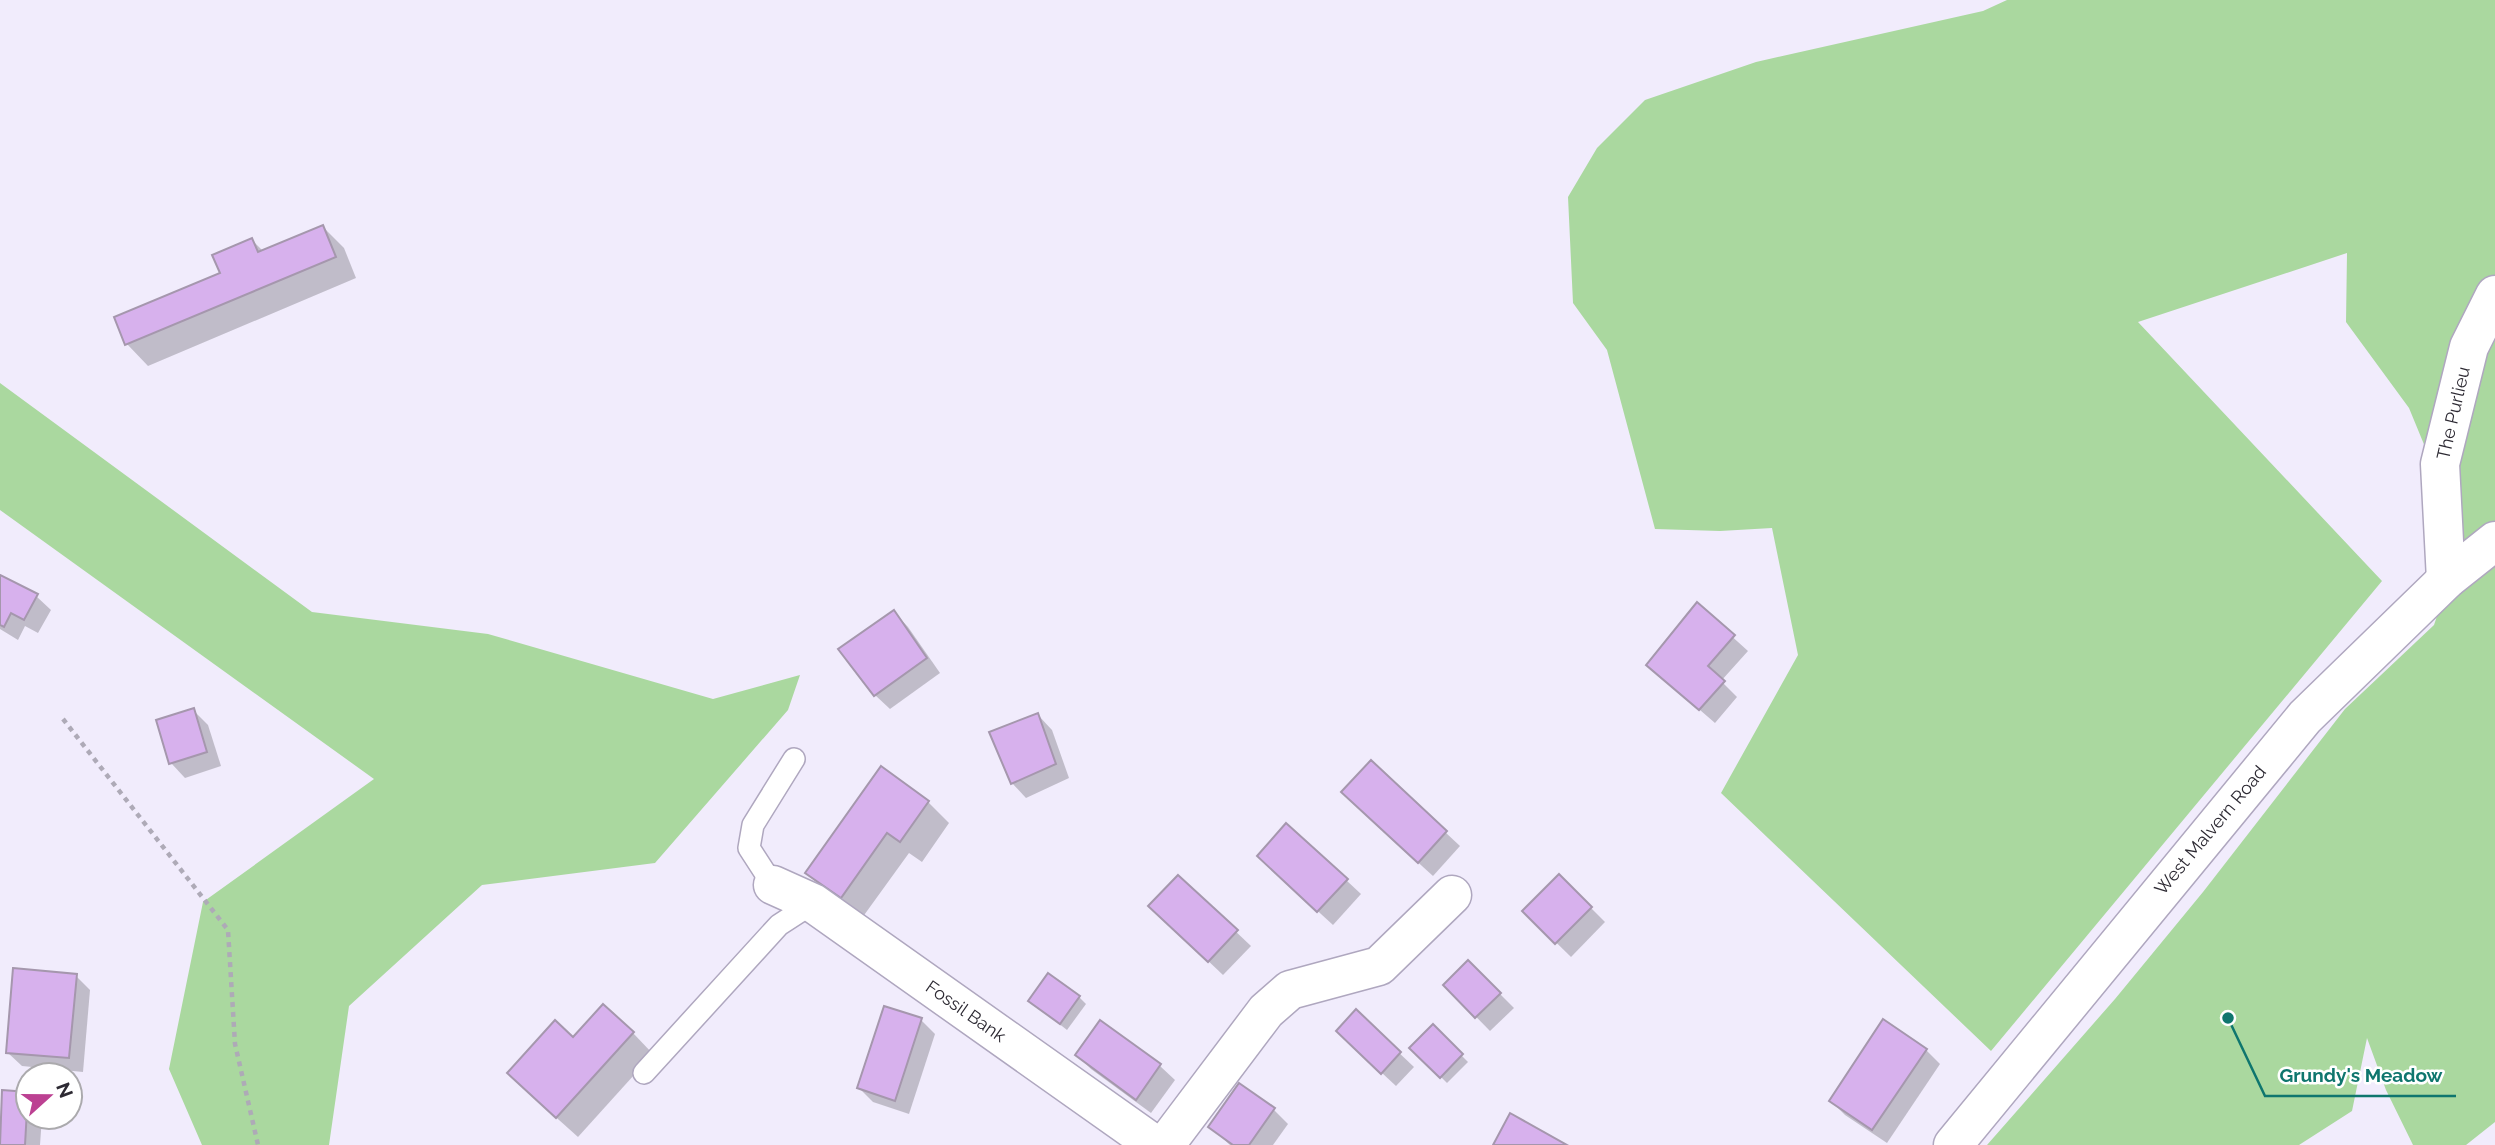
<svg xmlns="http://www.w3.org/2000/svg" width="2495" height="1145" viewBox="0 0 2495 1145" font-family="Raleway,sans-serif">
<rect width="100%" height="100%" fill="#f1ecfc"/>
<g fill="#aad89f">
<path d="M2007,0H2495V1122L2466,1145H2413L2386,1090L2367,1038L2352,1111L2299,1145H1987L2115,999L2203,892L2345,709L2434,625L2463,539L2409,408L2346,322L2347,253L2138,322L2382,581L1991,1051L1721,793L1798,655L1772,528L1720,531L1655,529L1607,350L1573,303L1568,197L1597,148L1645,100L1756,62L1983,11Z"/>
<path d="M0,383L312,612L488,634L713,699L800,675L788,710L655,863L482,885L349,1006L329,1145H202L169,1069L203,902L374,779L0,510Z"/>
</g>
<g fill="#0003">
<path d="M323,227L344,248L356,278L148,366L127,344L116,318L222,274L252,240L264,252Z"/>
<path d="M0,577L36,596L51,610L38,633L25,626L18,640L0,629Z"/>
<path d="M1697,605L1748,651L1721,681L1737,697L1715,723L1648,665Z"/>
<path d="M894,612L908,627L940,673L890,709L875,695Z"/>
<path d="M193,710L208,725L221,766L185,778L171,763Z"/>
<path d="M1038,715L1052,730L1069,778L1026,798L1012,783Z"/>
<path d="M928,802L949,823L922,862L909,853L862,918L828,894L807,873Z"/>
<path d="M1357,807L1445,832L1460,846L1433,876Z"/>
<path d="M1273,870L1346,880L1361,894L1333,925Z"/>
<path d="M1559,876L1605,922L1571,957L1524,911Z"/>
<path d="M1178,877L1251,946L1223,975L1165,920Z"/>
<path d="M1468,962L1514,1008L1490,1031L1445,985Z"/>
<path d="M76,976L90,990L83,1072L22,1066L7,1052Z"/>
<path d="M1079,997L1086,1004L1067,1030L1030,1001Z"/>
<path d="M1356,1012L1414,1067L1396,1086L1353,1046Z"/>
<path d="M921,1020L935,1034L909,1114L873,1102L859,1088Z"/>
<path d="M1101,1022L1160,1066L1175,1080L1151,1113L1091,1069L1077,1055Z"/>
<path d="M1433,1027L1468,1062L1447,1083L1412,1048Z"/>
<path d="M633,1033L653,1054L578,1137L530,1094L573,1039Z"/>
<path d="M1926,1050L1940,1064L1887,1143L1845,1115L1831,1101Z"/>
<path d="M3,1091L28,1093V1117H42L40,1145H0Z"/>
<path d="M1274,1110L1288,1124L1273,1145H1230L1210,1127Z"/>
</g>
<g fill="#d7b1ed" stroke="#a597ad" stroke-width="2">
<path d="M323,225L336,257L125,345L114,317L220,273L212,255L252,238L258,252Z"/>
<path d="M0,575L38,594L24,620L11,613L4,627L0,625Z"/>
<path d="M1697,602L1735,635L1708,666L1725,681L1699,710L1646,665Z"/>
<path d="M894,610L927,658L874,696L838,649Z"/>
<path d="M194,708L207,752L169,764L156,720Z"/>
<path d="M1038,713L1056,764L1011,784L989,732Z"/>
<path d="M1371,760L1447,831L1418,863L1341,792Z"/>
<path d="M881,766L929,801L900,842L887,833L841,898L805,873Z"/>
<path d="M1286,823L1348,879L1317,912L1257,856Z"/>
<path d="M1559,874L1592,907L1555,944L1522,911Z"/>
<path d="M1178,875L1238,930L1208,962L1148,906Z"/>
<path d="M1468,960L1501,993L1475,1018L1443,985Z"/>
<path d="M13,968L77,974L69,1058L6,1053Z"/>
<path d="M1048,973L1080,996L1060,1024L1028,1001Z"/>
<path d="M603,1004L634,1032L556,1118L507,1073L555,1020L573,1037Z"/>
<path d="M884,1006L922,1018L895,1101L857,1088Z"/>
<path d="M1356,1009L1401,1052L1381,1074L1336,1031Z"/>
<path d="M1883,1019L1927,1049L1872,1130L1829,1101Z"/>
<path d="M1100,1020L1161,1064L1136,1100L1075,1055Z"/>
<path d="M1433,1024L1463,1054L1440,1078L1409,1048Z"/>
<path d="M1239,1083L1275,1108L1249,1145H1233L1208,1127Z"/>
<path d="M2,1090L28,1092L25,1145H0Z"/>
<path d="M1510,1113L1567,1145H1493Z"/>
</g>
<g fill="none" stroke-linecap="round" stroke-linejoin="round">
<defs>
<g id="lane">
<path d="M773,885L749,848L753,825L794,759"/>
<path d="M644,1073L779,925L813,903"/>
</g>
<g id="street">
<path d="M2446,580L2440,464L2469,347L2495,295"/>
<path d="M773,885L813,903L1155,1145"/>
<path d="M1165,1145L1266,1011L1290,990L1379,966L1452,895"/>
</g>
<path id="secondary" d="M1953,1145L2305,717L2446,580L2495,541"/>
</defs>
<use href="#lane" stroke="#afa7bf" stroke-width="24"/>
<use href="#street" stroke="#afa7bf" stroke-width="41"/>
<use href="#secondary" stroke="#afa7bf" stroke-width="41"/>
<path stroke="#aeaab7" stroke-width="4.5" stroke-dasharray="5 5" stroke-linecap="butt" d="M63,719L228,930L235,1044L258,1145"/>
<use href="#lane" stroke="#fff" stroke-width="21"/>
<use href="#street" stroke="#fff" stroke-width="38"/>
<use href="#secondary" stroke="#fff" stroke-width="38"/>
</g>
<g text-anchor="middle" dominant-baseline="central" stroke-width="5" stroke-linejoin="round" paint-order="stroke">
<g font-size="18" fill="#2d2a33" stroke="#fff">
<text transform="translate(2453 413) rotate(-77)">The Purlieu</text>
<text transform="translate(2210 830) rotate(-50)">West Malvern Road</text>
<text transform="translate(966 1011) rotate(35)">Fossil Bank</text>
</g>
</g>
<path fill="none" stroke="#0f766e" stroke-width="2.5" d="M2228 1018L2265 1096H2456"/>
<circle fill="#0f766e" stroke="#fff" stroke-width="2.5" cx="2228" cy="1018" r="7"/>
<g font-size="19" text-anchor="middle" font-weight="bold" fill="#0f766e" stroke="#fff" stroke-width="5" stroke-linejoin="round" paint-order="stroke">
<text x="2361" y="1082">Grundy's Meadow</text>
</g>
<g transform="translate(49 1096) rotate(69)"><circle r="33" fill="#ffffff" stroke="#abaaad" stroke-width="2"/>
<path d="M0-5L12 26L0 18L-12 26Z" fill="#bc4192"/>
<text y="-10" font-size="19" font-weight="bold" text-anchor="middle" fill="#2d2a33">N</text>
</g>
</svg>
